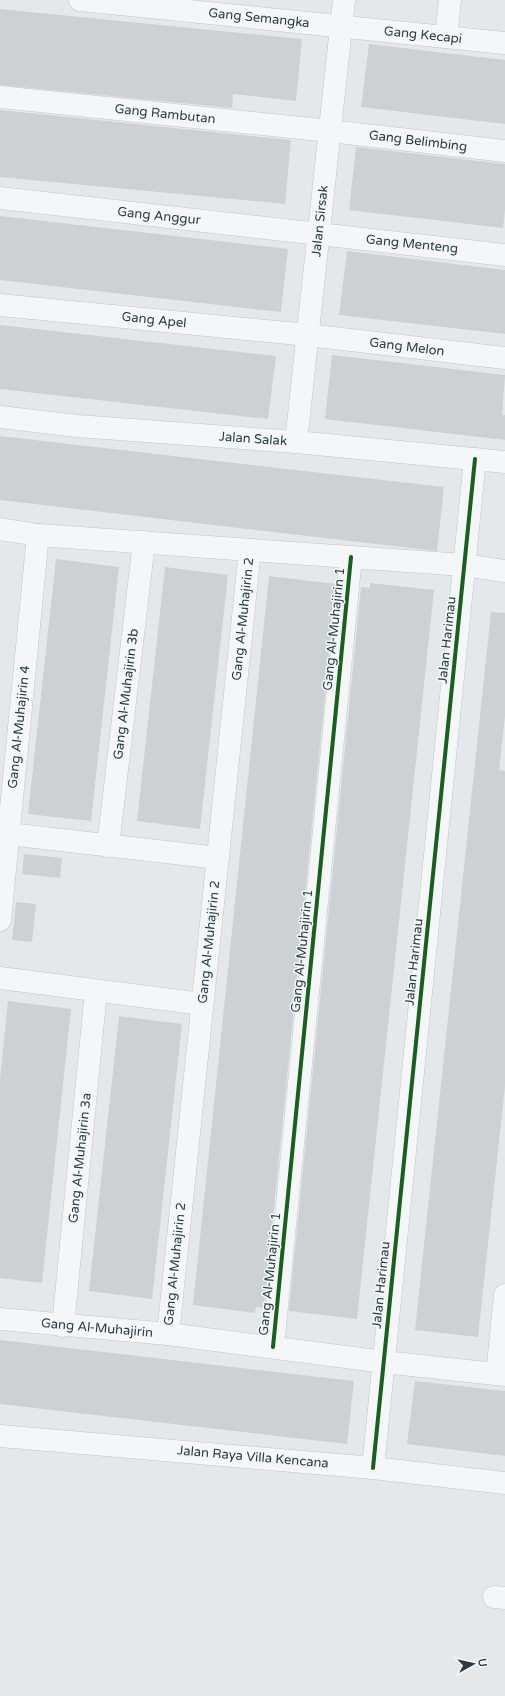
<svg xmlns="http://www.w3.org/2000/svg" width="505" height="1696" viewBox="0 0 505 1696" font-family="'Varela Round',sans-serif">
<rect width="100%" height="100%" fill="#e5e8ea"/>
<g fill="#cdd1d3">
<path d="M0,9L302,39L296,101L233,94L232,108L0,85Z"/>
<path d="M369,44L505,60V124L361,107Z"/>
<path d="M0,110L291,140L285,204L0,177Z"/>
<path d="M356,147L505,164V210L503,228L349,210Z"/>
<path d="M0,216L288,249L281,312L0,280Z"/>
<path d="M347,251L505,270V334L339,315Z"/>
<path d="M0,325L276,356L268,419L0,389Z"/>
<path d="M332,355L505,375L502,415H505V440L325,419Z"/>
<path d="M0,436L444,487L437,551L0,500Z"/>
<path d="M56,559L119,567L91,821L28,814Z"/>
<path d="M165,567L228,575L200,829L137,821Z"/>
<path d="M269,576L336,584L264,1308L256,1307L255,1313L193,1305Z"/>
<path d="M370,583L434,590L357,1319L289,1311L361,587L370,588Z"/>
<path d="M491,612L505,613V716L499,770L505,771V1086L478,1337L415,1330Z"/>
<path d="M24,854L62,858L60,878L22,874Z"/>
<path d="M16,902L36,904L32,942L12,940Z"/>
<path d="M8,1001L71,1009L42,1283L0,1278V1079Z"/>
<path d="M119,1016L182,1024L152,1299L89,1291Z"/>
<path d="M0,1340L354,1381L347,1444L0,1404Z"/>
<path d="M415,1381L505,1391V1456L407,1444Z"/>
</g>
<g fill="none" stroke-linecap="round" stroke-linejoin="round">
<defs>
<g id="minor">
<path d="M80,0L505,43"/>
<path d="M446,37L450,0"/>
<path d="M0,97L330,131L505,151"/>
<path d="M0,198L505,255"/>
<path d="M0,305L308,335L505,358"/>
<path d="M0,417L77,426L296,442L505,462"/>
<path d="M296,442L344,0"/>
<path d="M0,529L38,535L464,565L505,571"/>
<path d="M9,834L218,858"/>
<path d="M108,846L144,542"/>
<path d="M0,920L38,535"/>
<path d="M0,978L202,1004"/>
<path d="M0,1319L168,1334L384,1362L505,1375"/>
<path d="M63,1326L96,991"/>
<path d="M168,1334L250,550"/>
<path d="M273,1347L351,557"/>
<path d="M497,1374L505,1295"/>
<path d="M0,1436L373,1468L505,1483"/>
<path d="M373,1468L475,459"/>
<path d="M494,1597L505,1598"/>
</g>
</defs>
<use href="#minor" stroke="#c3c6c8" stroke-width="23"/>
<use href="#minor" stroke="#f4f6f7" stroke-width="22"/>
<defs>
<g id="cycleway">
<path d="M273,1347L351,557"/>
<path d="M373,1468L475,459"/>
</g>
</defs>
<use href="#cycleway" stroke="#f3f7f9" stroke-width="6"/>
<use href="#cycleway" stroke="#1b5e20" stroke-width="4"/>
</g>
<g text-anchor="middle" dominant-baseline="central" stroke-width="3" stroke-linejoin="round" paint-order="stroke">
<g font-size="13" fill="#2a3b45" stroke="#f3f7f9">
<text transform="translate(259 18) rotate(6)">Gang Semangka</text>
<text transform="translate(423 35) rotate(6)">Gang Kecapi</text>
<text transform="translate(165 114) rotate(6)">Gang Rambutan</text>
<text transform="translate(418 141) rotate(7)">Gang Belimbing</text>
<text transform="translate(159 216) rotate(6)">Gang Anggur</text>
<text transform="translate(320 221) rotate(-84)">Jalan Sirsak</text>
<text transform="translate(412 244) rotate(6)">Gang Menteng</text>
<text transform="translate(154 320) rotate(6)">Gang Apel</text>
<text transform="translate(407 347) rotate(7)">Gang Melon</text>
<text transform="translate(253 439) rotate(4)">Jalan Salak</text>
<text transform="translate(243 619) rotate(-84)">Gang Al-Muhajirin 2</text>
<text transform="translate(334 629) rotate(-84)">Gang Al-Muhajirin 1</text>
<text transform="translate(447 640) rotate(-84)">Jalan Harimau</text>
<text transform="translate(126 694) rotate(-83)">Gang Al-Muhajirin 3b</text>
<text transform="translate(19 727) rotate(-84)">Gang Al-Muhajirin 4</text>
<text transform="translate(209 942) rotate(-84)">Gang Al-Muhajirin 2</text>
<text transform="translate(302 951) rotate(-84)">Gang Al-Muhajirin 1</text>
<text transform="translate(414 962) rotate(-84)">Jalan Harimau</text>
<text transform="translate(80 1158) rotate(-84)">Gang Al-Muhajirin 3a</text>
<text transform="translate(175 1264) rotate(-84)">Gang Al-Muhajirin 2</text>
<text transform="translate(270 1274) rotate(-84)">Gang Al-Muhajirin 1</text>
<text transform="translate(381 1285) rotate(-84)">Jalan Harimau</text>
<text transform="translate(97 1328) rotate(5)">Gang Al-Muhajirin</text>
<text transform="translate(253 1457) rotate(5)">Jalan Raya Villa Kencana</text>
</g>
</g>
<g transform="translate(473 1664) rotate(82)" stroke="#f3f7f9" stroke-width="3" paint-order="stroke">
<path d="M0-3L7 15L0 10L-7 15Z" fill="#2a3b45"/>
<text y="-6" font-size="11" font-weight="bold" text-anchor="middle" fill="#2a3b45">U</text>
</g>
</svg>
